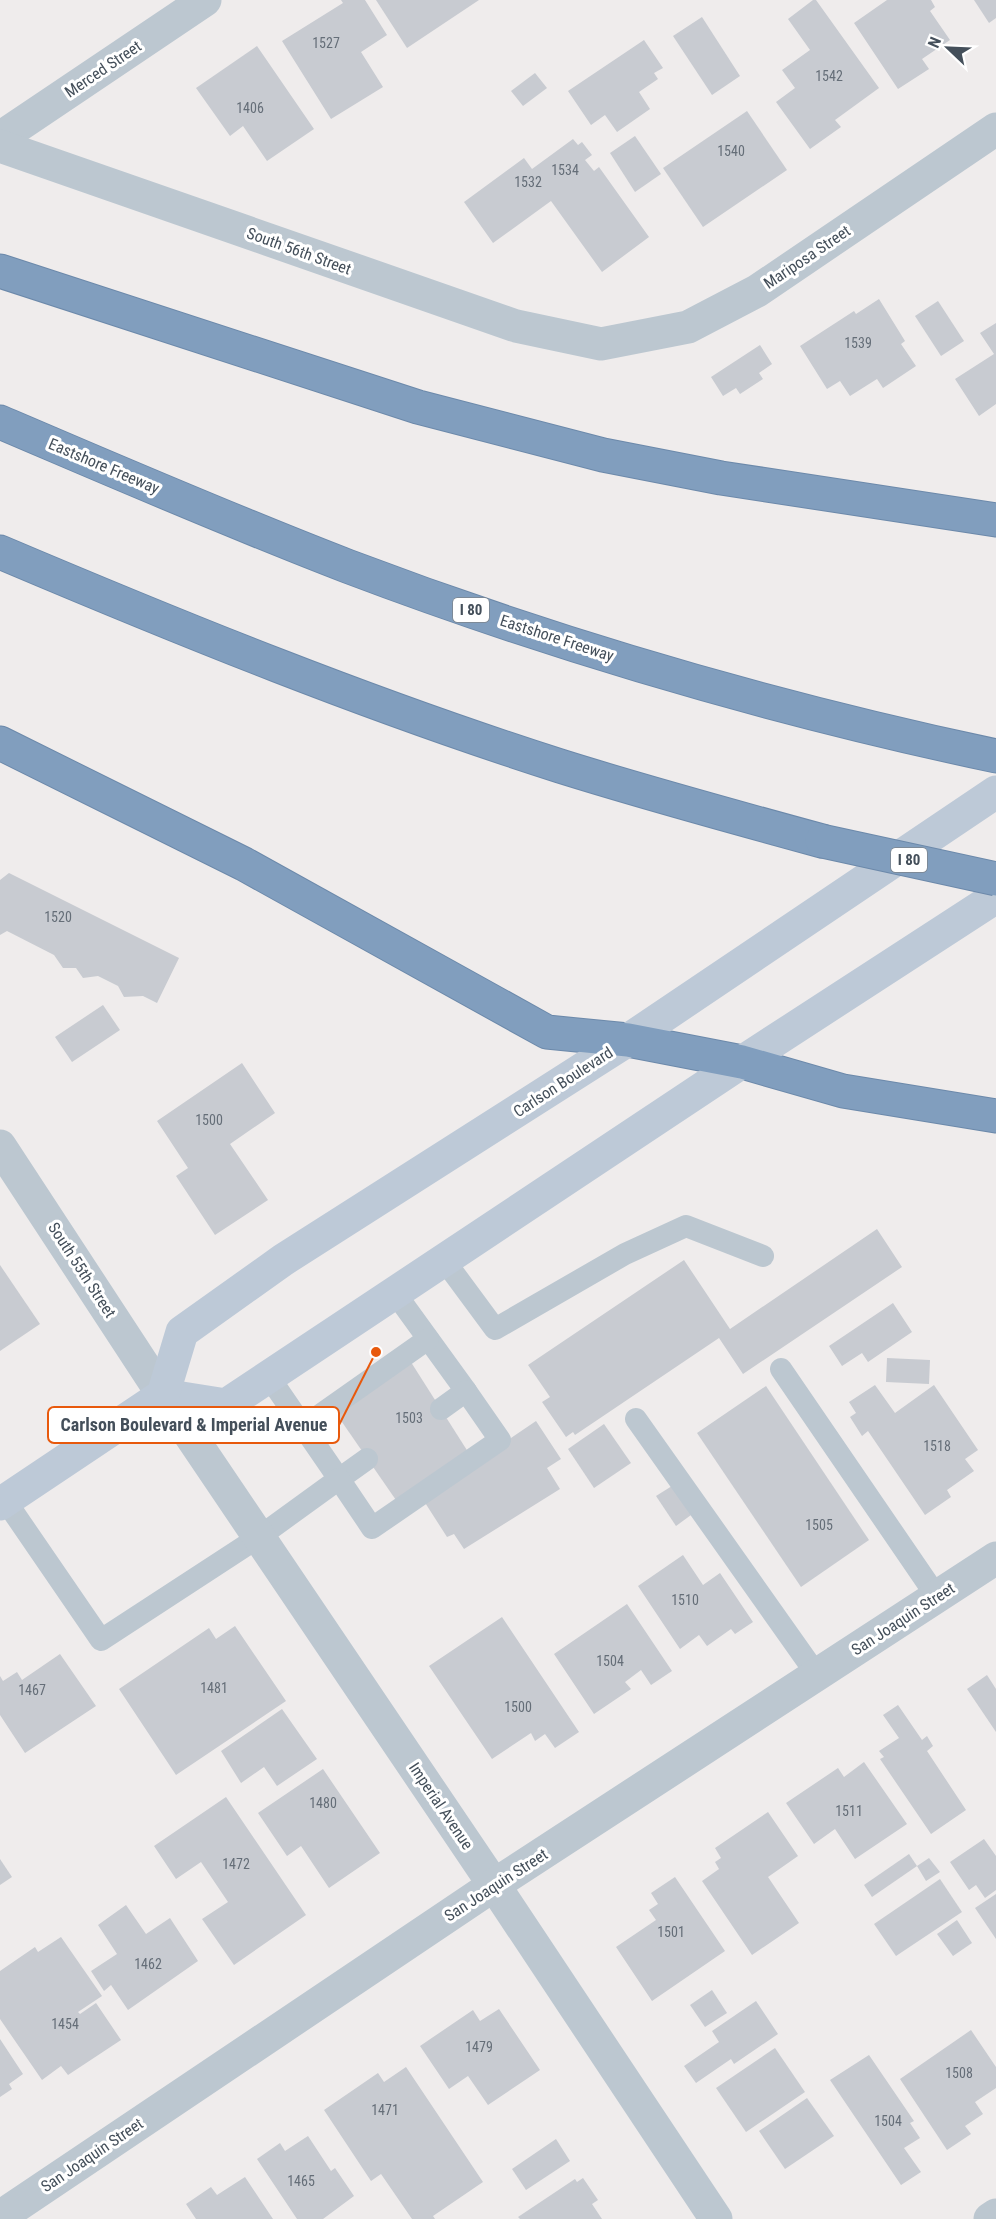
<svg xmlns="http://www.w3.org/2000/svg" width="996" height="2219" viewBox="0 0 996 2219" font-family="'Roboto Condensed',sans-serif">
<rect width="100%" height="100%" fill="#efecec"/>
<g fill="#c8cbd1">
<path d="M341,0H365L387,35L361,52L383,87L331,119L282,41L343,3Z"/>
<path d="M376,0H479L407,48Z"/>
<path d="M813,0H816L879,88L835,120L841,127L810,149L776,102L795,88L782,70L810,50L788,19Z"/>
<path d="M887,0H931L935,7L930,11L950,40L922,59L929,69L898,89L854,23Z"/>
<path d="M974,0H996V18L989,23Z"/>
<path d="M702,17L740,76L712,95L673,36Z"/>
<path d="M644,40L663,68L654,73L658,79L639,92L650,109L617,132L605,115L591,125L568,91Z"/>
<path d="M257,46L314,129L267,161L243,126L230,136L196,88Z"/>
<path d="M535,73L547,88L523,106L511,91Z"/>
<path d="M747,111L787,170L703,227L663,168Z"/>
<path d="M635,136L661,174L635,192L610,153Z"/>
<path d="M573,139L578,145L582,142L592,155L585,160L594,171L599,167L649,237L602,272L551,201L493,243L464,202L524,158L532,169Z"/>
<path d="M879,299L905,341L901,344L916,366L883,388L877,379L850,396L840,381L827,389L800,346L854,311L856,314Z"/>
<path d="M938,301L964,341L941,356L915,316Z"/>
<path d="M996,323V404L979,416L955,379L994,354L980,333Z"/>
<path d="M760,345L772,364L759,373L763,379L740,394L736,388L723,396L711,377Z"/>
<path d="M9,873L179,958L157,1003L143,996L124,997L118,986L98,976L83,978L76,968H63L54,955L7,931L0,935V880Z"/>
<path d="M103,1005L120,1030L72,1062L55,1037Z"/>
<path d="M242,1063L275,1113L230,1144L268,1200L215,1235L176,1176L188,1168L157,1121Z"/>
<path d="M877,1229L902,1267L743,1374L719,1338L575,1435L573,1432L566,1437L542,1402L550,1397L528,1365L684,1260L730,1329Z"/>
<path d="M0,1265L40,1324L0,1351Z"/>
<path d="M893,1303L912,1332L868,1362L862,1353L842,1366L829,1346Z"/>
<path d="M887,1358L930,1360L929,1384L886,1382Z"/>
<path d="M409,1359L470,1455L398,1503L333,1409Z"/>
<path d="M875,1385L895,1413L934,1385L978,1450L965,1459L974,1471L947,1490L951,1497L925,1515L868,1431L862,1436L850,1417L856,1413L849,1402Z"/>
<path d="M766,1386L869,1540L801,1587L697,1433Z"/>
<path d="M536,1421L561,1459L547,1468L560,1489L464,1549L454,1534L447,1537L422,1498Z"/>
<path d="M604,1424L631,1463L594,1488L568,1449Z"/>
<path d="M672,1486L691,1515L676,1526L656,1496Z"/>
<path d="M683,1555L703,1585L720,1573L753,1622L735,1634L731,1629L707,1646L699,1635L680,1649L638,1586Z"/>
<path d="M627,1604L672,1671L651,1685L641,1670L625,1682L631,1689L594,1714L554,1654Z"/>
<path d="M502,1617L579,1732L555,1748L545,1734L535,1741L531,1733L492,1759L429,1666Z"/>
<path d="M235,1626L286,1701L176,1775L119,1689L209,1628L216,1639Z"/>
<path d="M60,1654L96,1706L25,1753L0,1715V1676L3,1681L17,1672L22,1680Z"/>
<path d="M987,1675L996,1689V1732L967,1689Z"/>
<path d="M898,1705L922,1740L927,1736L933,1746L927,1751L966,1810L931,1834L880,1759L884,1757L879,1751L899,1738L883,1715Z"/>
<path d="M282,1709L317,1759L277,1786L264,1767L241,1783L221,1751Z"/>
<path d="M864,1762L907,1824L855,1859L835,1829L814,1844L786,1803L838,1768L844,1777Z"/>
<path d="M323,1769L380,1853L329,1888L301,1846L287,1856L258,1813Z"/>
<path d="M226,1797L306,1915L234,1965L202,1919L228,1902L201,1862L176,1879L154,1846Z"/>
<path d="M768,1812L798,1856L768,1877L799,1923L752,1955L702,1881L719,1869L715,1862L721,1858L715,1848Z"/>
<path d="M984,1839L996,1856V1890L985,1898L976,1885L969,1890L950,1862Z"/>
<path d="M909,1854L917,1866L872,1897L864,1885Z"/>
<path d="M929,1858L940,1872L926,1881L917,1866Z"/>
<path d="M0,1859L12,1877L0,1885Z"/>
<path d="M675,1877L725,1951L652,2001L616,1947L656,1920L649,1910L658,1904L651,1893Z"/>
<path d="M940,1879L962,1912L896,1956L874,1924Z"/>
<path d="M996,1894V1939L975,1908Z"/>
<path d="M126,1905L146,1934L170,1918L198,1961L128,2010L111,1985L104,1991L91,1971L117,1954L98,1925Z"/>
<path d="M957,1920L972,1943L953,1956L937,1934Z"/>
<path d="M61,1937L102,1996L78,2012L80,2014L96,2003L121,2040L68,2075L61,2066L42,2080L0,2019V1971L35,1947L38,1952Z"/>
<path d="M712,1990L727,2013L705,2027L690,2005Z"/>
<path d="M756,2001L778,2034L734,2064L731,2059L696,2083L684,2066L719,2042L712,2031Z"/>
<path d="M499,2009L540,2070L488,2105L468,2076L449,2089L420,2046L473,2010L480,2021Z"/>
<path d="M971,2030L996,2067V2088L975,2102L983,2114L965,2126L971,2134L947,2150L900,2079Z"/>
<path d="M0,2039L23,2074L9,2084L12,2089L0,2097Z"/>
<path d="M775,2048L805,2092L746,2132L716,2088Z"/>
<path d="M869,2055L914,2121L910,2123L920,2138L904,2148L921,2172L901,2185L830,2080Z"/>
<path d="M406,2067L483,2182L433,2216L435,2219H412L381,2174L371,2181L324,2110L378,2073L384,2082Z"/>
<path d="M807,2098L834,2136L785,2169L759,2131Z"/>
<path d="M308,2136L331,2171L335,2168L354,2196L323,2219H297L257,2159L280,2143L285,2151Z"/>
<path d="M556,2139L570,2161L526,2190L512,2169Z"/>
<path d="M245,2177L273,2219H196L186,2204L211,2187L217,2195Z"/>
<path d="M583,2178L598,2200L592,2204L602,2219H520L518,2217L575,2179L577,2182Z"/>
</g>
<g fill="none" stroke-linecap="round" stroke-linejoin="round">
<defs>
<g id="motorway">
<path d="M0,271L418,407L603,455L721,478L996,520"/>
<path d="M0,422C115,471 230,521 347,566C558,646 775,709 996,756"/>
<path d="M0,552C184,630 369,705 560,766C646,793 734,817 822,841"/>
<path d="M0,743L244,864L547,1032L628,1040L742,1062L843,1091L996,1116"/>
</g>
</defs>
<use href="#motorway" stroke="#6c89aa" stroke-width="35"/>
<g stroke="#bcc7d0" stroke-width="22">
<path d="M444,1260L495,1329L625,1254L686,1226L763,1256"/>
<path d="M395,1293L466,1391L441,1409"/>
<path d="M781,1369L937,1597"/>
<path d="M269,1377L339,1479L367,1459"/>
<path d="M636,1419L817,1675"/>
<path d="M303,1427L428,1339"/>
<path d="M5,1500L101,1640L259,1537L339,1479L372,1528L500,1440L466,1391"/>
</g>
<g stroke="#bcc7d0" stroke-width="33">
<path d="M0,138L205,0"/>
<path d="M0,146L516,326L601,344L688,327L757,291L996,129"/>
<path d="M163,1395L494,1885L716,2219"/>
<path d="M0,2217L494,1885L996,1558"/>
<path d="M990,2219L996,2215"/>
</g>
<path stroke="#bcc7d0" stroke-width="33" d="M0,1146L163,1395"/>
<g stroke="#bdc9d7" stroke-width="33">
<path d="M163,1395L226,1405L742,1062L996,897"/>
<path d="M0,1504L163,1395L182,1332L283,1260L628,1040L996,792"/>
</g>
<use href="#motorway" stroke="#819ebe" stroke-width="33"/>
<defs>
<path id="motorway-bridge" d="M822,841L996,879"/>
</defs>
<use href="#motorway-bridge" stroke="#6c89aa" stroke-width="35" stroke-linecap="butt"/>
<use href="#motorway-bridge" stroke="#819ebe" stroke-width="33"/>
</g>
<g text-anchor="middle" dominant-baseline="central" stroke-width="6" stroke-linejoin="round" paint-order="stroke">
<g font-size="14" fill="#656e78">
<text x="326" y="43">1527</text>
<text x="829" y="76">1542</text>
<text x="250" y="108">1406</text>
<text x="731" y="151">1540</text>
<text x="565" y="170">1534</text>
<text x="528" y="182">1532</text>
<text x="858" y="343">1539</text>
<text x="58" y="917">1520</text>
<text x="209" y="1120">1500</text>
<text x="409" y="1418">1503</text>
<text x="937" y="1446">1518</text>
<text x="819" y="1525">1505</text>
<text x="685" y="1600">1510</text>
<text x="610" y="1661">1504</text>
<text x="214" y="1688">1481</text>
<text x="32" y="1690">1467</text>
<text x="518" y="1707">1500</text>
<text x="323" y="1803">1480</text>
<text x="849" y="1811">1511</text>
<text x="236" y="1864">1472</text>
<text x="671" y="1932">1501</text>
<text x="148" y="1964">1462</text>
<text x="65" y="2024">1454</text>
<text x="479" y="2047">1479</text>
<text x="959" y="2073">1508</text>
<text x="385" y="2110">1471</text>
<text x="888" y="2121">1504</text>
<text x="301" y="2181">1465</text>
</g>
<g fill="#fff" stroke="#7c848c" stroke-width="1.5">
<rect x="453" y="598" width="36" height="24" rx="4.5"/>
<rect x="891" y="848" width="36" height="24" rx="4.5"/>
</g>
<g font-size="15" font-weight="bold" fill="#444f5a">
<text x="471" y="610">I 80</text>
<text x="909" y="860">I 80</text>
</g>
<g font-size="16" fill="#444f5a" stroke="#fff">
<text transform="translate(103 69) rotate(-34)">Merced Street</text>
<text transform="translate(299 251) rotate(20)">South 56th Street</text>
<text transform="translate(807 257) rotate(-34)">Mariposa Street</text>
<text transform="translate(104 466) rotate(23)">Eastshore Freeway</text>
<text transform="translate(557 638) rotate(18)">Eastshore Freeway</text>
<text transform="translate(563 1082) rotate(-33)">Carlson Boulevard</text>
<text transform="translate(82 1270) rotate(57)">South 55th Street</text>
<text transform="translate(903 1619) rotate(-33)">San Joaquin Street</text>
<text transform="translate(441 1806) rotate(56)">Imperial Avenue</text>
<text transform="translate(496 1885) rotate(-33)">San Joaquin Street</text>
<text transform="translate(92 2155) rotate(-34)">San Joaquin Street</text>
</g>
</g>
<path fill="none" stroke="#e8590c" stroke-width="2" d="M376 1352L339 1425"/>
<circle fill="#e8590c" stroke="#fff" stroke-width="2" cx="376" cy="1352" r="6"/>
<rect fill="#fff" stroke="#e8590c" stroke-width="2" x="48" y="1407" width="291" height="36" rx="6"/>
<g font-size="18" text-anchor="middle" font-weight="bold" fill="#444f5a">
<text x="194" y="1431">Carlson Boulevard &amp; Imperial Avenue</text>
</g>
<g transform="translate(948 48) rotate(293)" stroke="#ffffff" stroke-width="4.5" paint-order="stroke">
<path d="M0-4.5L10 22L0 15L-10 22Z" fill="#444f5a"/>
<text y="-9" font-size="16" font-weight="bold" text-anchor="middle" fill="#444f5a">N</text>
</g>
</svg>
